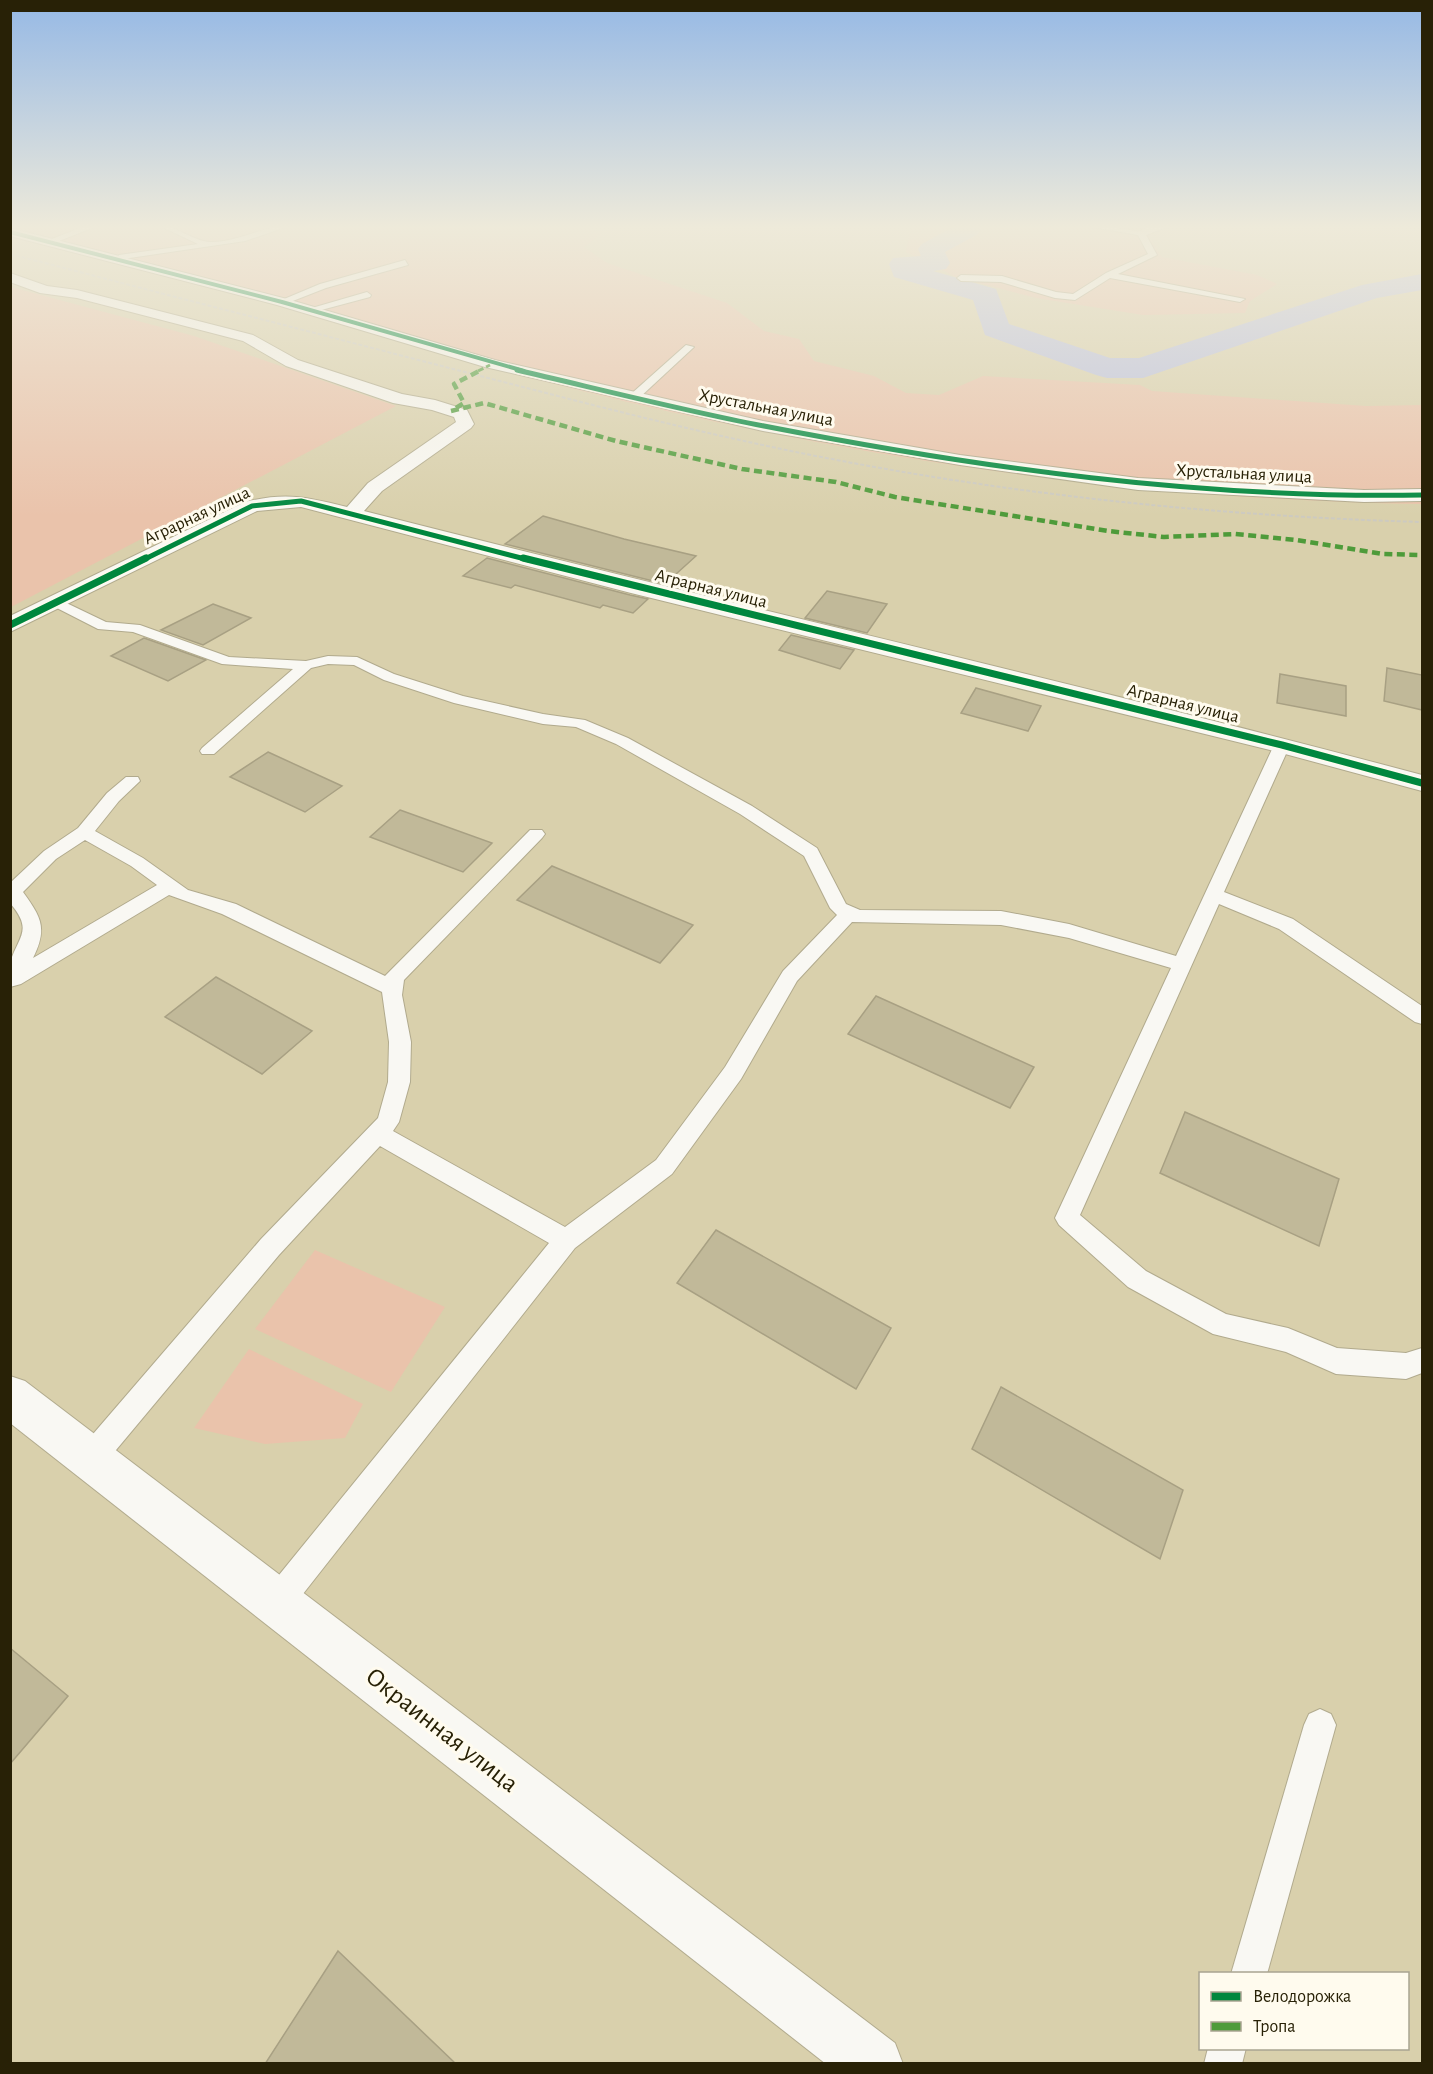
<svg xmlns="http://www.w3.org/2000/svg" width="1433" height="2074" viewBox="0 0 1433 2074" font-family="'Alegreya Sans',sans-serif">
<rect width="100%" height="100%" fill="#d9d0ac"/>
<g fill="#eac3ab">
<path d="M10,226H277L240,238L115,255L11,229Z"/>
<path d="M289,226H586L602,234L584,247L607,263L727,303L764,331L799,339L814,361L874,376L906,393L939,395L983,376L1140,385L1152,391L1366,406L1422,405V504C1138,500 855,459 578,390C425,352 275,304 123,261L128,256L246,240Z"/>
<path d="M911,226H1116L1147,234L1162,257L1257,275L1277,284L1250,301L1245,313L1143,315L1036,298L956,277L906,252Z"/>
<path d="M11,287L194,336L396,406L11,607Z"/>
<path d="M315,1250L445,1307L391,1392L255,1329Z"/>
<path d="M249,1349L363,1404L345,1438L265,1444L194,1428Z"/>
</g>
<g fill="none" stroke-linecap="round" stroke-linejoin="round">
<path fill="#bbc1e0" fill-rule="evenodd" d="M950,226H979L981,229L978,234L945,252L950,263L946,269L933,271L996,289L1009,324L1110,358H1139L1362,285L1422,274V290L1377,298L1143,378H1107L1096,375L985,335L973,300L894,277L889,264L893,258L921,256L918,249L922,244L951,228Z"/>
</g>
<g fill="#c1b999" stroke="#a8a083" stroke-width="1.5">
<path d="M543,516L624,539L696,556L665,584L505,544Z"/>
<path d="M487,558L630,595L648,599L633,613L603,605L600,608L515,585L511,588L463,576Z"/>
<path d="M827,591L887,604L867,633L805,618Z"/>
<path d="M213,604L251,618L203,645L161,630Z"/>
<path d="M791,635L854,650L840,669L779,650Z"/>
<path d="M144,638L206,660L168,681L111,656Z"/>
<path d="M1387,668L1422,675V710L1384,701Z"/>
<path d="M1280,674L1346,686V716L1277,703Z"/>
<path d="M976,688L1041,706L1028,731L961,713Z"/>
<path d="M268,752L342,786L305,812L230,777Z"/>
<path d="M400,810L492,843L463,872L370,837Z"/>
<path d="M552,866L693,925L660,963L517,900Z"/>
<path d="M216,977L312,1031L262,1074L165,1017Z"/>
<path d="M876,996L1034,1067L1010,1108L848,1034Z"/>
<path d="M1185,1112L1339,1179L1319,1246L1160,1173Z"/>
<path d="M716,1230L891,1328L856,1389L677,1283Z"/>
<path d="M1001,1387L1183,1490L1160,1559L972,1449Z"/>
<path d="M10,1648L68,1696L10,1764Z"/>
<path d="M338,1951L456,2064H265Z"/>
</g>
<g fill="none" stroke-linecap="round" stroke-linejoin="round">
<defs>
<g id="lane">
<path d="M85,226H97L54,243L47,241Z"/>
<path d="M160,226C178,226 192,241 210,242C237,243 262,226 289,226L245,241L116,260L119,255L198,244Z"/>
<path d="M1086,226H1108L1145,233L1157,255L1118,274L1245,299L1240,302L1110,278L1075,300L1055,298L1001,282L961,281L957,278L961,275L1002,276L1056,292L1073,294L1106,273L1148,254L1138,235Z"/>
<path d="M405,260L408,265L326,288L285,304L277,302L320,284Z"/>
<path d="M367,292L371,295L370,297L310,313L305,310Z"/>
<path d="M686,345L694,347L639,398H631V394Z"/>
<path d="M56,598L106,622L140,625L229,657L306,661L328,656L357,657L394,674L463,696L543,714L585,720L628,738L752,806L817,848L846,904L860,910L1001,911L1069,924L1176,956L1274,745L1282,740L1288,742L1290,745L1224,892L1293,919L1422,1006V1024L1415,1022L1279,929L1219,904L1080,1215L1146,1271L1226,1314L1288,1328L1337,1348L1406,1353L1422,1348V1373L1406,1379L1336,1374L1286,1352L1213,1334L1128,1287L1059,1225L1055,1218L1171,968L1069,938L1001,925L852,922L797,981L741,1079L672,1174L575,1248L288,1613L277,1617L266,1613L262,1602L266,1591L549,1243L380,1146L279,1255L101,1468L91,1472L81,1468L77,1458L81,1448L261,1239L378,1118L388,1082L389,1042L382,992L222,914L169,895L21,984L10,987C10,980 9,970 10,963C18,936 34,931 10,903V883L44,851L78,828L107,793L126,777H138L140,781L119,801L95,831L143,858L188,890L236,904L385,976L530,830H542L545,834L542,838L404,980L402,995L411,1042L410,1082L399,1122L393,1131L565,1227L656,1160L725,1067L783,971L837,915L830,908L804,856L740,814L616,744L576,727L543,724L454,703L384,680L354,665L328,664L311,668L214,754H202L200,751L202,748L293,669L222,664L133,632L98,629L51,605V599ZM85,840L131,866L157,885L33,958C48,928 41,917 23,892L56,859Z"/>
<path d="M1320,1709L1331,1714L1336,1725L1267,1974H1231L1304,1725L1309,1714Z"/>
<path d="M1208,2048H1246L1242,2064H1204Z"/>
</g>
<g id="street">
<path d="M1151,226H1170L1141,237L1135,233Z"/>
<path d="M10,228L287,299L495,360L763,421L960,455L1138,478L1364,490L1422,489V501L1364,502L1138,490L960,465L763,431L485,367L277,305L10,236Z"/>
<path d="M10,273L47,286L77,290L253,335L298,360L402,394L435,400L467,410L474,424L471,428L382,491L364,511C716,601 1071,681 1422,775V791L1274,751L631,593L301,507L257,511L10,632V616L245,502C286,492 307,497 347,507L368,483L456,422L454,417L432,410L393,403L286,366L243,341L77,298L40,293L10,282Z"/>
<path d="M10,1376L25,1381L895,2043L903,2064H826L10,1423Z"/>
</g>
</defs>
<use href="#lane" stroke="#b1aa8d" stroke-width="2"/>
<use href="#street" stroke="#b1aa8d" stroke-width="2"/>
<use href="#lane" fill="#f9f8f3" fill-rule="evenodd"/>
<use href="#street" fill="#f9f8f3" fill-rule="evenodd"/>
<path stroke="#cdcac0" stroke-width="2" stroke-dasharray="4 2" stroke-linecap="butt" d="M10,254C153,291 295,328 438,365C561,397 685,430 811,455C1013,495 1217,516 1422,522"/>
<path stroke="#4e9b3a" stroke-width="3" stroke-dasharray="6 3" stroke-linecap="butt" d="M478,371L490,365"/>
<g stroke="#4e9b3a" stroke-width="4.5" stroke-dasharray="8 4.5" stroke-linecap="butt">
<path d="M456,408L464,403L454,384L481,370"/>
<path d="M451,411L484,403L616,441L742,469L836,482L895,497L1108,531L1164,537L1235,534L1296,540L1383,554L1422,555"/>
</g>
<defs>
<path id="cycleway-far2" d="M10,232L282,302L524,371"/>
<g id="cycleway-far1">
<path d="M517,370C599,389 681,410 764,426C980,468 1201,499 1422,495"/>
<path d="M143,560L252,506L301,501L529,560"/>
</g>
<g id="cycleway">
<path d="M523,558L1282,745L1422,783"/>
<path d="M10,625L146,558"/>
</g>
</defs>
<use href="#cycleway-far2" stroke="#fffbee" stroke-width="5"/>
<use href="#cycleway-far1" stroke="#fffbee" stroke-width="8"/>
<use href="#cycleway" stroke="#fffbee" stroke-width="10"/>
<use href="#cycleway-far2" stroke="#00873e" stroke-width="4"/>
<use href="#cycleway-far1" stroke="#00873e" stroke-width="5"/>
<use href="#cycleway" stroke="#00873e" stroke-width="7"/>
</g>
<linearGradient id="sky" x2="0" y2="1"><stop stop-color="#96b9e5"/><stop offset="0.44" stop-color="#eeeada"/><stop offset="1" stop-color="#eeeada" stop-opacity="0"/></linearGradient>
<rect width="1433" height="516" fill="url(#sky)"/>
<g text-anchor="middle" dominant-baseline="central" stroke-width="6" stroke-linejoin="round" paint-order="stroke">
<g font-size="18" fill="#282106" stroke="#fffbee">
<text transform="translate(766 408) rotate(11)">Хрустальная улица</text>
<text transform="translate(1244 474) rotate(3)">Хрустальная улица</text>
<text transform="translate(197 516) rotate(-25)">Аграрная улица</text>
<text transform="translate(711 589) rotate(14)">Аграрная улица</text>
<text transform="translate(1183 704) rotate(14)">Аграрная улица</text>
</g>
<g font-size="26" fill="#282106" stroke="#fffbee">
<text transform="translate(442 1730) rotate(38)">Окраинная улица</text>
</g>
</g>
<rect width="1433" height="2074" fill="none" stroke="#282106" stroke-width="24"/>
<rect x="1199" y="1972" width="210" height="78" fill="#fffbee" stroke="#a9a491" stroke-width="1.5"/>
<rect x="1211" y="1992" width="30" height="9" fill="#00873e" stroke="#a9a491" stroke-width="1.5"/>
<text x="1253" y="2002" font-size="18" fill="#282106">Велодорожка</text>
<rect x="1211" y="2022" width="30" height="9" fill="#4e9b3a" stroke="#a9a491" stroke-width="1.5"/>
<text x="1253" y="2032" font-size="18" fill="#282106">Тропа</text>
</svg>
